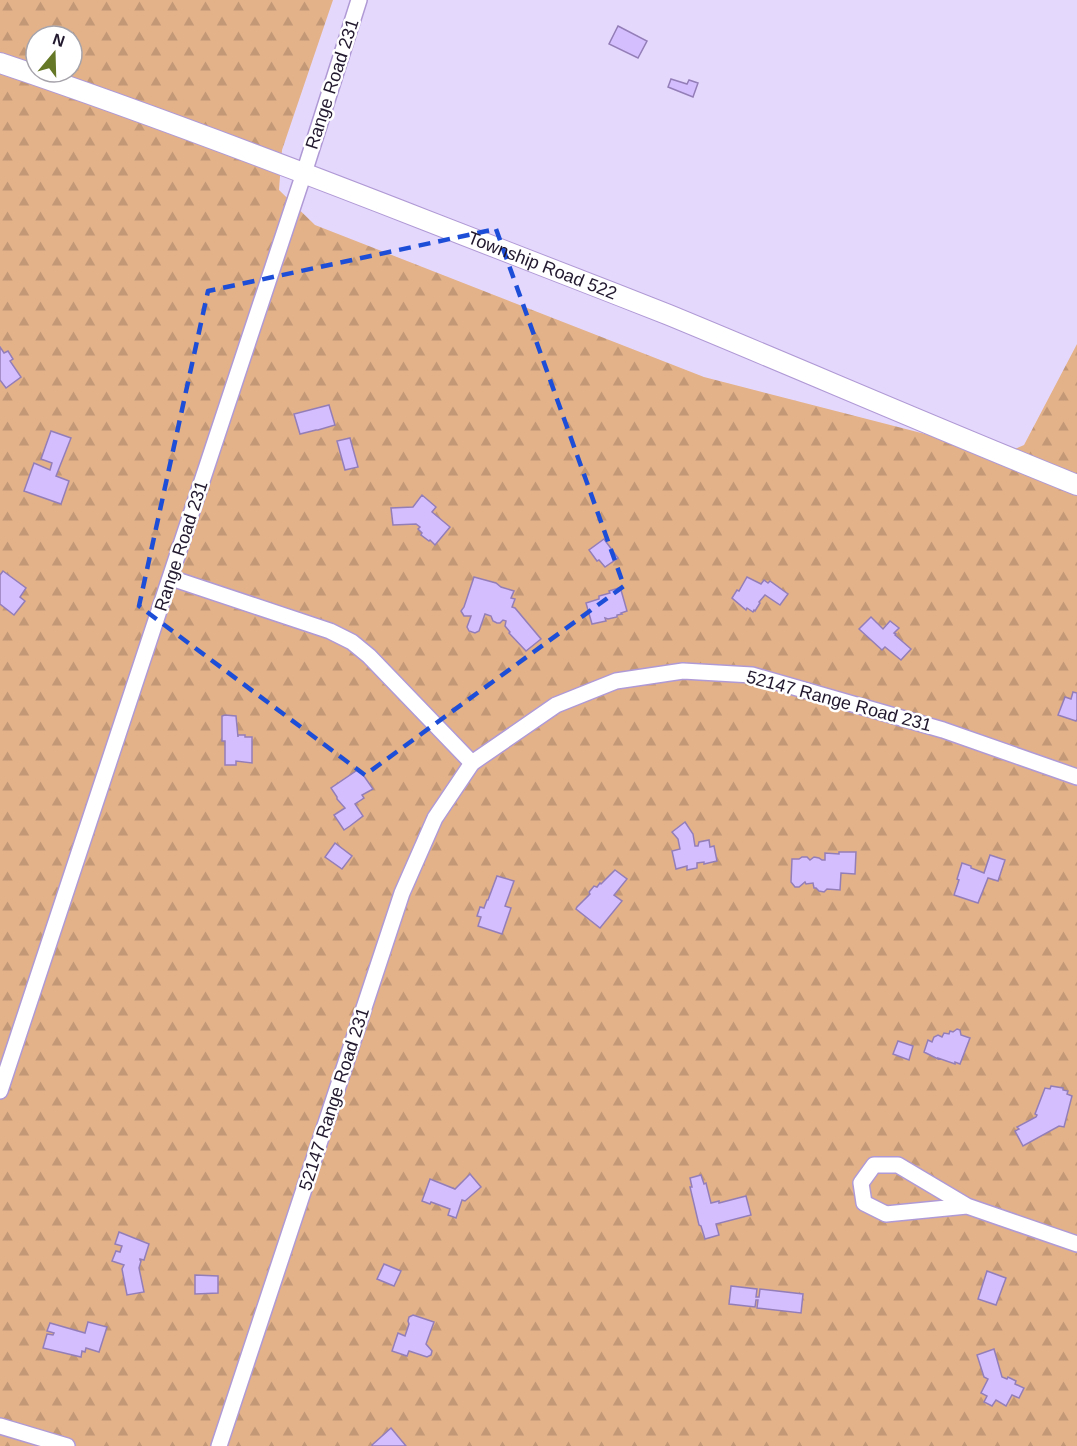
<svg xmlns="http://www.w3.org/2000/svg" width="1077" height="1446" viewBox="0 0 1077 1446" font-family="Helvetica,sans-serif">
<defs>
<pattern id="forest-firs" width="22" height="20" patternUnits="userSpaceOnUse" patternTransform="scale(1.5)"><rect width="22" height="20" fill="#e3b289"/><path d="M5 1l3.5 6h-7zM16 11l3.5 6h-7z" fill="#c29877"/></pattern>
</defs>
<rect width="100%" height="100%" fill="#e5d8fd"/>
<path fill="url(#forest-firs)" fill-rule="evenodd" d="M0,0H333L282,150L279,190L315,225L704,377L1003,454L1024,445L1077,344V1446H0ZM36,36H72V72H36Z"/>
<g fill="#d5befe" stroke="#947eb8" stroke-width="1.5">
<path d="M618,26L647,41L638,58L609,44Z"/>
<path d="M671,79L687,84L689,80L698,83L693,97L668,87Z"/>
<path d="M0,347L4,353L8,351L13,359L10,361L21,377L6,388L0,380Z"/>
<path d="M329,405L335,425L318,430H316L300,434L294,414Z"/>
<path d="M51,431L71,438L56,476L69,481L61,504L24,491L34,463L50,470L52,463L41,459Z"/>
<path d="M350,438L358,467L345,470L337,441Z"/>
<path d="M422,495L436,507L432,512L450,527L435,545L430,540L429,541L421,535L422,533L418,529L420,527L416,524L393,525L391,508L413,507Z"/>
<path d="M604,539L618,558L605,567L599,560L597,561L589,550Z"/>
<path d="M3,571L26,588L20,597L25,601L14,615L0,604V575Z"/>
<path d="M474,577L496,583L501,587L514,591L511,598L515,599L512,607L515,608L541,639L526,651L509,633L510,632L505,626L506,621L503,620L500,623H497L493,621L491,616L485,614L479,631L475,633L469,631L467,627L471,616H464L461,611L464,607Z"/>
<path d="M747,577L761,584L764,580L768,583L770,581L788,594L780,605L765,595L759,602L760,603L755,611L754,610L753,612L747,608L746,610L732,598L737,590L739,591Z"/>
<path d="M619,588V590H621L627,611L621,613L622,614L617,615V617L608,619L605,618L606,621L592,624L586,603L599,599V596L610,593L609,591Z"/>
<path d="M871,617L883,629L890,621L899,628L894,633L896,634L895,635L911,649L901,660L885,647L882,650L859,629Z"/>
<path d="M1073,692L1077,693V719L1076,721L1058,715L1065,697L1071,699Z"/>
<path d="M225,715L236,716L238,737V735H245V737H252V763L236,761V765H225V741H222V716Z"/>
<path d="M359,769L373,789L362,795L364,798L355,804L363,816L350,826L344,830L334,815L345,808L337,799V797L331,788Z"/>
<path d="M685,822L693,834L695,846H698L699,842L709,840L710,847L714,846L717,861L704,864V862L697,863V868L687,870V866L676,869L672,851L680,849L678,839L672,832Z"/>
<path d="M335,843L352,856L342,869L325,857Z"/>
<path d="M839,852H856L855,874L841,873L840,890L827,889L824,892L819,891L816,888H814L813,883L806,884L805,882L799,887H795L791,882L792,859H799L802,857H807L810,860L814,857L819,858L822,860H825V853L839,854Z"/>
<path d="M990,855L1005,860L998,881L988,878L978,903L954,895L959,880L957,879L962,863L971,866V868L984,873Z"/>
<path d="M615,870L627,879L614,895L622,901L600,928L576,909L577,907L590,894L589,892L594,886L597,887L600,883L601,884Z"/>
<path d="M497,876L514,881L505,906L511,908L502,934L478,926L481,917L477,916L480,907L484,908L487,900H488Z"/>
<path d="M957,1029L960,1030L961,1035L970,1038L960,1064L955,1062V1064L938,1058V1059L924,1052L928,1040L932,1042L934,1037L938,1035L942,1037L944,1033L949,1034L950,1031L953,1032Z"/>
<path d="M898,1041L913,1046L909,1060L893,1054Z"/>
<path d="M1051,1086L1063,1088V1090L1068,1091L1067,1094L1072,1096L1064,1127L1059,1126L1023,1146L1015,1131L1019,1129L1017,1127L1036,1117L1037,1115L1035,1114L1045,1088L1050,1089Z"/>
<path d="M470,1174L481,1187L465,1201L462,1200L456,1218L448,1215L450,1209L431,1202L430,1204L422,1201L430,1179L455,1189Z"/>
<path d="M701,1175L704,1184L706,1183L711,1203L719,1201V1203L746,1196L751,1215L716,1224L719,1235L705,1239L701,1226L699,1225L690,1187H692L690,1178Z"/>
<path d="M119,1232L149,1244L144,1260L140,1259V1260L141,1261L139,1268L144,1292L127,1295L122,1269L124,1265L112,1261L116,1251L120,1252L122,1246L115,1244Z"/>
<path d="M384,1264L401,1271L394,1286L377,1279Z"/>
<path d="M987,1271L1006,1278L996,1305L978,1299Z"/>
<path d="M195,1275L218,1276V1293L195,1294Z"/>
<path d="M731,1286L757,1289L756,1297H759L760,1289L803,1294L801,1313L757,1308L758,1300H756L755,1307L729,1304Z"/>
<path d="M413,1315L434,1322L426,1344L432,1351L431,1355L427,1357L409,1351L407,1356L392,1351L398,1333L405,1336L409,1324L408,1321L409,1317Z"/>
<path d="M88,1322L107,1327L99,1352L86,1348L85,1352L82,1351L81,1357L43,1348L47,1334L53,1335L54,1333L47,1331L50,1323L85,1333Z"/>
<path d="M994,1349L1002,1377L1007,1379L1008,1377L1016,1381L1015,1384L1024,1388L1019,1398L1012,1395L1006,1406L996,1400L992,1406L984,1402L987,1396L981,1393L988,1379L984,1377L977,1355Z"/>
<path d="M391,1428L406,1446H373L372,1445Z"/>
</g>
<g fill="none" stroke-linecap="round" stroke-linejoin="round">
<defs>
<g id="minor">
<path d="M171,578L330,631L352,642L369,656L472,763"/>
<path d="M0,1091L304,173L359,0"/>
<path d="M967,1206L886,1214L864,1203L861,1183L874,1165H898L967,1206L1077,1244"/>
<path d="M0,1426L67,1446"/>
<path d="M219,1446L402,893L435,818L472,763L556,705L616,681L683,671L752,675L943,730L1077,777"/>
</g>
<g id="major">
<path id="s1" d="M0,63C143,111 284,165 425,220C507,252 588,283 669,315C805,371 940,430 1077,485"/>
</g>
</defs>
<use href="#minor" stroke="#b09ad5" stroke-width="18"/>
<use href="#major" stroke="#b09ad5" stroke-width="22"/>
<use href="#minor" stroke="#fff" stroke-width="15"/>
<use href="#major" stroke="#fff" stroke-width="20"/>
</g>
<path fill="none" stroke="#1d4ed8" stroke-width="4.5" stroke-dasharray="12 8" stroke-linejoin="round" d="M496,229L624,586L365,775L139,606L208,291Z"/>
<g text-anchor="middle" dominant-baseline="central" stroke-width="5" stroke-linejoin="round" paint-order="stroke">
<g font-size="18" fill="#21182e" stroke="#fff">
<text transform="translate(332 84) rotate(-72)">Range Road 231</text>
<text stroke="none"><textPath href="#s1" startOffset="579">Township Road 522</textPath></text>
<text transform="translate(181 546) rotate(-72)">Range Road 231</text>
<text transform="translate(839 701) rotate(15)">52147 Range Road 231</text>
<text transform="translate(334 1099) rotate(-72)">52147 Range Road 231</text>
</g>
</g>
<g transform="translate(54 54) rotate(19)"><circle r="28" fill="#ffffff" stroke="#a6a3ab" stroke-width="1.5"/>
<path d="M0-4.5L10 22L0 15L-10 22Z" fill="#657827"/>
<text y="-9" font-size="16" font-weight="bold" text-anchor="middle" fill="#21182e">N</text>
</g>
</svg>
